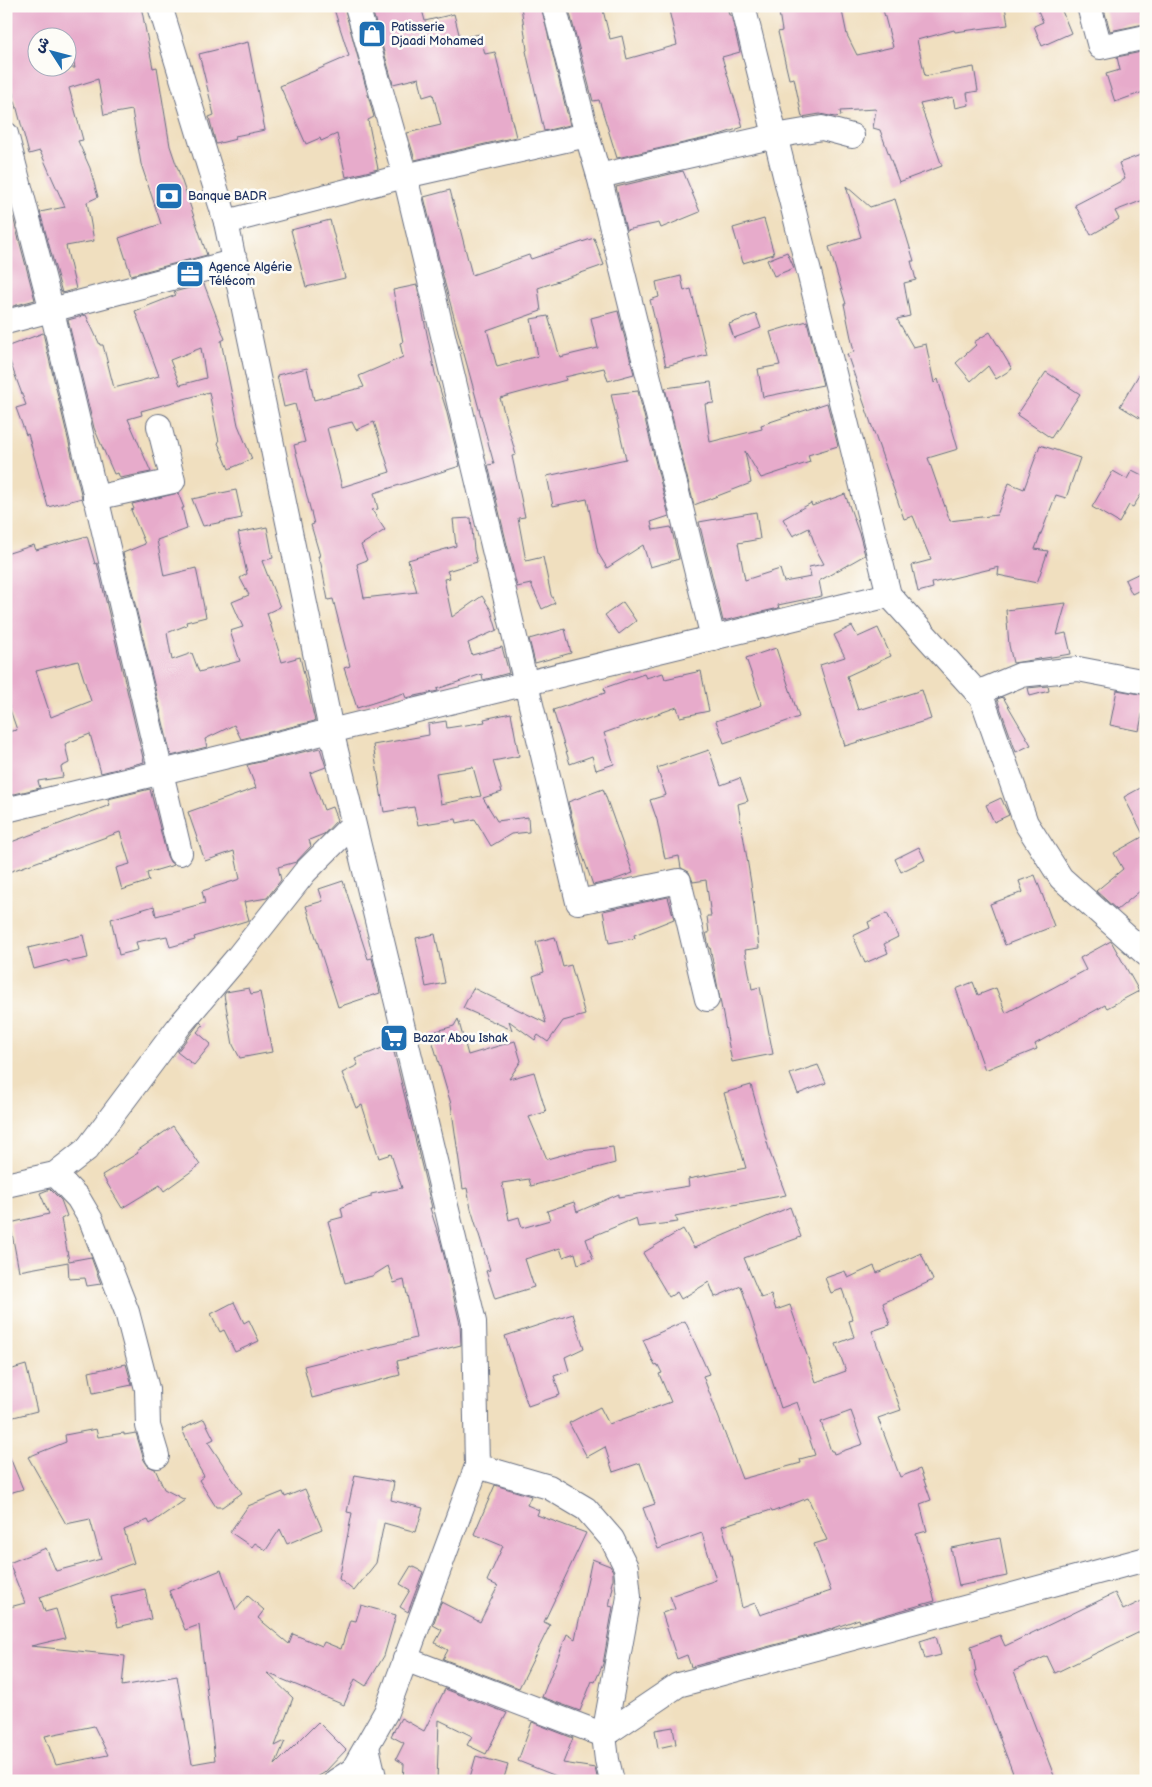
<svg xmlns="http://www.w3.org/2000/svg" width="1152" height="1787" viewBox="0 0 1152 1787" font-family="'Balsamiq Sans','Playpen Sans Arabic',sans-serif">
<rect width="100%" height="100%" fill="#fdfcf7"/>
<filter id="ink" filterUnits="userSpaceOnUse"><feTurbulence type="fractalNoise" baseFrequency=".02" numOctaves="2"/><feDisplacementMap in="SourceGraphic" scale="10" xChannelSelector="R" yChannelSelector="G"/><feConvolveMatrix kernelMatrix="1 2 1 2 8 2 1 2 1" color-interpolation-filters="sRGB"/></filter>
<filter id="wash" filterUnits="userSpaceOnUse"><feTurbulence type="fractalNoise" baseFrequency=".0096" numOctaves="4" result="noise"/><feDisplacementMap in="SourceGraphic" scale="20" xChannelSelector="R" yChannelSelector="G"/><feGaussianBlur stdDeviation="1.12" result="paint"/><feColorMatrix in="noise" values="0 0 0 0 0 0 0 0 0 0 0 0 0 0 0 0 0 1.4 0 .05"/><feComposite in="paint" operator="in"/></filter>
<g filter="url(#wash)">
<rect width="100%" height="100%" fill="#f0dfbf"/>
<g id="blocks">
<g fill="#e7abcb" fill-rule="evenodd">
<path d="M6,6H141L153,68L157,67L170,146L207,255L131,275L119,238L161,224L141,164L132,110L104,115L98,79L69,88L83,140L78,141L90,168L98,197L87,202L94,241L66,246L76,289L62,293L40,212L65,207L40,151L29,154L6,67ZM38,38H68L75,68H38Z"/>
<path d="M333,6H344L374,117L368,120L378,169L346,177L337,134L321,141L320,138L306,144L280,86L349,56Z"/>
<path d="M371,6H421L425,21L454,14L460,38L480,34L485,54L495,52L516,137L415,160L407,133L441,125L433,94L423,97L419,78L393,84Z"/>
<path d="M521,6H541L570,125L544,131L526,51L527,50Z"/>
<path d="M568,6H602L610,39L622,36L627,59L677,45L668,6H727L729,15H731L740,52L722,57L743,127L719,135L617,158L599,100L593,101Z"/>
<path d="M778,6H841L847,35L857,55L893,47L882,6H1005L1008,25L955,32L954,30L917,40L925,76L974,67L978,91L967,93L969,105L955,108L953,97L920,104L942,166L899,182L880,130L873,128L876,109L840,111L841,116L835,117L820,114L802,117L794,78L789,79L778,32L782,31Z"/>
<path d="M1036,6H1060L1071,33L1042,46L1034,26L1043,22Z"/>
<path d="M1103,6H1139L1144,24L1110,31Z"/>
<path d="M248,42L265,130L235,136L236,139L216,144L209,117L214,115L199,54Z"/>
<path d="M1146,51V91L1115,102L1106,74L1120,70L1117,57Z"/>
<path d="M1146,153V199L1115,211L1119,219L1091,235L1075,205L1125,179L1119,163Z"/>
<path d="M683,171L700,212L661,228L659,223L626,230L616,187Z"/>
<path d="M846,186L870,207L895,199L914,261H911L916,280L904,283L910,316L897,319L913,347L926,344L934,383L938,379L958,449L928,458L950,521L997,515L1009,483L1024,489L1040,445L1080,458L1066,498L1056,495L1035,549L1048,551L1037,583L998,575L999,567L932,583L933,588L918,592L912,565L931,560L913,516L904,519L847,354L854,352L844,304H846L829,247L861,237Z"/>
<path d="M450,190L472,275L529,255L531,259L594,238L604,265L538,288L541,311L487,330L497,367L538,356L531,319L548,316L560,357L598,348L591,318L618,311L634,374L608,381L604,368L565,377L566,380L500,398L516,455L512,456L525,517L518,518L526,561L543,557L551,595L555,603L542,609L531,584L517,587L488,465L494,464L445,284L424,197Z"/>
<path d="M13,217L35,300L6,308V219Z"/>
<path d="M764,219L774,254L743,263L733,228Z"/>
<path d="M330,220L345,278L306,287L291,230Z"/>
<path d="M787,252L794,268L774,276L767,260Z"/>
<path d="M681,276L684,291L691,289L707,355L666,366L650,300L659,297L656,282Z"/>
<path d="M204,284L225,339L221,341L238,425L252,459L229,469L218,443L219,442L209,392L141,411L142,415L128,419L151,472L120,478L118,473L114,474L94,428L68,320L86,315L100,345H103L114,388L159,376L135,311L176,295L174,292ZM201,348L206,378L180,385L170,360Z"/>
<path d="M417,285L435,373L446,409L460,466L374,493L378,509L372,510L385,530L361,545L367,560L357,564L364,598L417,592L408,560L456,546L453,519L471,518L474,550L477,562L447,571L450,578L444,579L452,617L482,596L491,610L497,630L468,643L472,655L502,647L509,673L483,680L482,674L437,689L438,691L406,698L404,693L357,708L344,668L350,666L333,599L328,600L321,564L318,556H320L311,525L314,524L294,445L305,442L295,404L284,407L277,375L307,368L314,400L364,387L359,376L403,357L400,343L403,342L393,290ZM352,422L356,430L374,422L390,472L342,487L327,428Z"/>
<path d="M756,314L761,328L734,338L729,324Z"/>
<path d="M807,321L823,385L763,397L758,369L780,365L770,332Z"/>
<path d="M990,332L1012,369L996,379L988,366L971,381L956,363L976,345L974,342Z"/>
<path d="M43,333L82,498L48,507L28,434L26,435L16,408L26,405L6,351V347Z"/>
<path d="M1146,363V422L1120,406Z"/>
<path d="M1046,372L1080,394L1051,438L1017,415Z"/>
<path d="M711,382L714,403L705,404L710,442L762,429L761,425L827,403L838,446L808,455L810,462L761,478L745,451L751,483L694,505L665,388Z"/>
<path d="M638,391L669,516L651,522L653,530L671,527L679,559L650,567L643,545L607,568L598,553L587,499L553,506L547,476L626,459L611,394Z"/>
<path d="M1132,470L1146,477V487L1133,507L1129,505L1119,523L1092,507L1113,471L1127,479Z"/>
<path d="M236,490L242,518L203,526L192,499Z"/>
<path d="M178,493L184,508H182L187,529L157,540L164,576L196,568L206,617L186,622L187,625L167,633L172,660L192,653L199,672L240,661L230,631L243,627L232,602L249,595L240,578L247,574L238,533L267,527L273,558L262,561L280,607L267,613L282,662L300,657L315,721L241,739L234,725L205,739L207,747L171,756L123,553L145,544L131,510L134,509L132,504Z"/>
<path d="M845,494L860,536L865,555L819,581L822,596L778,605L779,608L723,621L699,522L756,512L760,539L738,543L745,580L780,569L784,582L811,577L809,567L824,564L818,553L809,528L793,536L783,519L811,503L812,506Z"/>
<path d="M87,536L95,564L97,563L144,762L101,773L90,734L65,744L69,763L61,767L63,777L38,781L40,788L6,796V732L17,730L6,698V554L34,545L36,550ZM78,661L91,701L51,717L36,671Z"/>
<path d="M1146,570V587L1132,594L1125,580Z"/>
<path d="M623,602L636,621L619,634L605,615Z"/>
<path d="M1066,603L1057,635L1066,633L1071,654L1013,663L1009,645L1006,610Z"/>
<path d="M852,626L858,637L878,628L891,656L847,676L858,710L922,690L931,719L845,746L820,665L845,657L834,635Z"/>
<path d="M565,629L571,653L535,663L529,639Z"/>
<path d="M776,648L799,717L724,743L716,721L762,705L746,658Z"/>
<path d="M701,671L709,711L680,717L677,707L604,733L614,764L596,770L592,756L570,764L553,710L605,693L604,688L644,674L646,678L663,673L665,679Z"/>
<path d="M1048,686L1049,691L1030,696L1028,688Z"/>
<path d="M1117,690L1146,695L1139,731L1110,725Z"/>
<path d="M1003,697L1031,745L1016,752L997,699Z"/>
<path d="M511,713L519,756L493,761L502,792L483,798L497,821L528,817L529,832L511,834L491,846L475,819L457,823L456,819L418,825L414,807L384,812L373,745L429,735L428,724L446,721L447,728L485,722L484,719ZM473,767L481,796L441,804L436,773Z"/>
<path d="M320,748L326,767L310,773L324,810L332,807L337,820L324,834L309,840L311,846L296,862L278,867L281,880L267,898L244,902L249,920L194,937L195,940L170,947L167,936L136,942L138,950L119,955L111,919L154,906L156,916L205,903L202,891L240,879L234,851L205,861L188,812L256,788L247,765Z"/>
<path d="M709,750L721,785L740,778L748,801L738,804L751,883L759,948L745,950L752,989L760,987L773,1054L732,1062L710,947H709L706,933H709L707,916H711L706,880L693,882L689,872L681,868L679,856L665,859L657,820L650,800L666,795L657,768Z"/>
<path d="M1146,785V886L1117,910L1096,891L1123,869L1114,853L1144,836L1124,797Z"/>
<path d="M150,789L167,856L170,862L174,865L147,873L149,881L122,890L116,868L130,864L120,832L6,873V844L110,805L108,799Z"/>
<path d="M603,789L633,873L611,881L593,885L578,842L568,802Z"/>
<path d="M1001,798L1009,815L994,822L986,805Z"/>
<path d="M919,847L925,860L901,872L895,859Z"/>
<path d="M1035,875L1054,926L1005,945L990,904L1023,892L1019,881Z"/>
<path d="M343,881L368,959L372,958L380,993L338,1007L306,906L323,901L319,889Z"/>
<path d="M668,897L674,919L634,935L635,938L609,943L603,911Z"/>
<path d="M887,913L898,937L884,944L888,953L865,963L853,936L870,928L868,922Z"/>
<path d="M435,934L445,983L426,987L416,938Z"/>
<path d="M83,935L88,958L68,962L67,960L34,969L28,948Z"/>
<path d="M555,937L563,967L571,965L585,1015L563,1021L548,1042L538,1035L535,1040L509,1021L512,1030L463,1008L473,988L546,1023L533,976L544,972L536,942Z"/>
<path d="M1111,941L1139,991L1107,1008L1105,1005L1035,1044L1037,1049L985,1070L956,989L973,982L978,995L996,988L1006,1013L1086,970L1080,958Z"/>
<path d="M249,988L251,994L260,992L272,1052L240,1058L233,1045L224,995L226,992Z"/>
<path d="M458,1019L468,1055L515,1041L521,1061L509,1079L534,1072L546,1112L529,1117L547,1159L573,1152L613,1147L615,1163L531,1186L529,1179L502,1183L509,1220L519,1217L522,1228L550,1220L547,1211L574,1202L577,1212L619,1194V1197L689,1186L688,1179L746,1168L724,1093L751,1085L770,1153L786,1195L675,1216L678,1222L638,1227L636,1218L586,1239L593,1259L578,1264L575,1253L563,1257L560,1248L525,1259L534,1287L495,1299L486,1271L490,1270L471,1209L467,1188L463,1189L451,1104L430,1033L454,1026Z"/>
<path d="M200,1022L203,1025L197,1032L211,1044L194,1065L177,1052Z"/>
<path d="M392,1044L432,1208H430L441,1243L460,1324L461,1345L397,1361L400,1375L312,1398L304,1366L416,1338L404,1280L394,1283L388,1266L372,1276L345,1283L328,1221L343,1217L341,1208L348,1204L371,1197V1194L402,1188L391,1154L379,1158L362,1105L356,1108L342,1073L358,1065L355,1059Z"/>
<path d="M818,1065L826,1083L798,1094L790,1074Z"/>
<path d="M173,1126L200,1165L164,1191L160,1185L122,1208L102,1175L138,1153L137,1151Z"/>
<path d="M50,1189L61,1200L67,1216L61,1219L69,1261L91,1257L101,1284L87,1286L85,1278L69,1279L68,1262L19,1271L10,1223L49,1214L40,1193Z"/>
<path d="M790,1207L801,1237L744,1258L761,1298L771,1295L776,1310L790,1305L816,1382L846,1371L836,1344L854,1337L849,1321L853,1320L842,1289L831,1293L825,1278L845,1271L848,1278L874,1266L877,1273L921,1253L933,1280L883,1303L890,1325L872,1331L901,1410L878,1418L900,1477L920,1469L931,1500L920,1504L927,1531L916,1534L935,1601L860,1622L859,1619L823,1632L691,1667L687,1655L677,1659L662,1613L675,1609L670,1596L716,1580L702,1533L658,1549L643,1508L655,1504L640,1463L613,1472L605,1447L587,1457L569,1423L600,1407L609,1424L671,1402L659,1374L662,1373L658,1365L655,1366L643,1340L685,1321L709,1374L703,1376L742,1479L801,1463L800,1459L815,1455L797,1402L781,1408L741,1286L715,1297L709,1282L681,1299L677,1292L669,1297L643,1253L683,1229L694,1248ZM851,1411L863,1444L834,1454L833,1451H831L821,1422ZM808,1498L827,1540L814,1544L831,1591L760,1615L755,1603L742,1608L731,1555L722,1526L771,1510L772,1512Z"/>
<path d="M234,1302L244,1323L249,1320L259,1341L235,1352L224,1330L220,1332L211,1314Z"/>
<path d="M573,1314L584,1348L565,1357L569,1371L554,1376L560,1395L528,1406L505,1336Z"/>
<path d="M126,1364L132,1385L93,1393L89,1372Z"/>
<path d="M26,1365L37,1411L6,1419V1371Z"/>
<path d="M204,1419L214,1439L208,1442L242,1493L222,1507H216L199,1480L204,1476L198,1466L182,1429Z"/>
<path d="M96,1429L98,1437L124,1433V1435L136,1433L144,1460L148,1466L155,1469L164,1489L185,1500L150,1524L148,1520L124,1530L134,1563L40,1597L45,1612L56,1609L65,1638L31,1646L125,1656L122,1686L177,1676L192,1764L215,1760L199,1625L185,1630L169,1591L221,1570L236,1610L248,1596L264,1610L258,1618L289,1644L293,1634L322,1646L324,1642L341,1649L350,1620L356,1621L361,1605L396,1615L384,1656L366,1686L355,1679L344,1705L267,1673L293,1698L275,1746L285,1741L275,1765L318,1722L346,1750L324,1773L310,1781H6V1608L25,1603L9,1563L46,1548L56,1571L101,1559L90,1519L66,1524L28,1457L66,1442L65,1435ZM94,1726L108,1755L56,1765L45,1736Z"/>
<path d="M6,1448L23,1489L6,1494Z"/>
<path d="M355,1475L394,1482L391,1500L423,1508L416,1532L384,1523L376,1563L354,1591L339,1579L352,1513L347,1512Z"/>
<path d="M495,1485L531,1496L527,1505L539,1510L537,1515L586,1533L544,1622L550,1625L519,1688L443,1659L448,1650L435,1643L442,1630L433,1625L441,1602L480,1622L498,1586L487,1581L503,1546L474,1534Z"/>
<path d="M305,1489L322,1529L287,1544L280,1529L266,1550L255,1543L252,1547L230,1532L248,1506L283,1492L285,1497Z"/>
<path d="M1000,1538L1007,1576L959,1586L951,1548Z"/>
<path d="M592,1559L610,1566L613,1571V1579L611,1586L613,1587L609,1606L613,1607L603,1664L595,1682L592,1681L580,1711L542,1697L567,1634L575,1639Z"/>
<path d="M411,1566L423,1572L408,1612L400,1607L410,1590L400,1584Z"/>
<path d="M145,1589L151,1619L118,1627L111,1597Z"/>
<path d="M1115,1593L1123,1610L1146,1599V1629L1055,1673L1047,1656L1014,1671L1056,1781H1016L974,1671H976L971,1646L1000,1635L1005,1646Z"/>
<path d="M936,1636L941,1655L925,1659L920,1641Z"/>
<path d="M445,1689L507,1713L486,1754L467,1745L472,1736L439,1720L437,1781H403L404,1764L396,1759L404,1743L391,1736L401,1718L424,1731Z"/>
<path d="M532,1722L573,1738L563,1763L595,1768L598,1781H569L518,1761Z"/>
<path d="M673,1727L676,1744L658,1748L655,1730Z"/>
<path d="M476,1756L508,1765L503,1781H469Z"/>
</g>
</g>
</g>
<g filter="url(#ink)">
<use href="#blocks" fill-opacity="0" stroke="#666d80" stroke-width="1"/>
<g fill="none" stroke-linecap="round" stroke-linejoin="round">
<defs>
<g id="minor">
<path d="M160,6L226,222L331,730L474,1322L477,1466L386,1712L353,1770L336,1781"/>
<path d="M357,6L405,176L578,902L679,881L707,999"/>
<path d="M554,6L587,135L599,176L713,638"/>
<path d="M743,6L889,595L982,698L1026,823L1061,878L1146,954"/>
<path d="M1089,6L1100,47L1146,37"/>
<path d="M6,134L52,311L180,853"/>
<path d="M599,176L775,136L822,128L852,136"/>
<path d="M226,222L405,176L587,135"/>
<path d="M6,322L236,261"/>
<path d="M95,498L173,481L159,426"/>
<path d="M977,693L1020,675L1078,669L1146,682"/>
<path d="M6,810L889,595"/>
<path d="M55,1174L78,1198L91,1220L127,1312L147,1389L148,1426L157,1456"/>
<path d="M6,1185L55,1174L87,1149L180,1025L237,958L305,872L353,824"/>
<path d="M477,1466L549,1487L586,1509L612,1539L626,1567L629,1597L604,1735L607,1760L612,1781"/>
<path d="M405,1659L604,1735L678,1685L1146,1559"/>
<path d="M367,1747L375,1781"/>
</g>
</defs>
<use href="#minor" stroke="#666d80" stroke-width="26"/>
<use href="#minor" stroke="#fff" stroke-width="24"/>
</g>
</g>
<defs>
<symbol id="shop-square" viewBox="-11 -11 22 22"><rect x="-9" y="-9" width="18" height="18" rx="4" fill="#1f6fb2" stroke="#fdfcf7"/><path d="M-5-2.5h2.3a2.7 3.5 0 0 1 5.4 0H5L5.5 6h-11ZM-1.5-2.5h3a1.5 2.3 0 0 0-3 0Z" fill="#fff"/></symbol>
<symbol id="bank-square" viewBox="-11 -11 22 22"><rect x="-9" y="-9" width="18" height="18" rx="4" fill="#1f6fb2" stroke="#fdfcf7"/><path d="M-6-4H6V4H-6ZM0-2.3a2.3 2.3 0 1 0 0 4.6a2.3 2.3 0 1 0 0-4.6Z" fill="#fff"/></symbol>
<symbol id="office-square" viewBox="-11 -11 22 22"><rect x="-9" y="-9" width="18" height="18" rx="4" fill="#1f6fb2" stroke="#fdfcf7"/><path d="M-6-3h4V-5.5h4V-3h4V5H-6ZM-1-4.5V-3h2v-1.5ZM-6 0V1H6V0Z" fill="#fff"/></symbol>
<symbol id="supermarket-square" viewBox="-11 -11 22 22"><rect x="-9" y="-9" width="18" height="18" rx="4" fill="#1f6fb2" stroke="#fdfcf7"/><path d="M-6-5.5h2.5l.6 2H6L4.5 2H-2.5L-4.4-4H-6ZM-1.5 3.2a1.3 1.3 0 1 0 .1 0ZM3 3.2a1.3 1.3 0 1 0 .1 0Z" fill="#fff"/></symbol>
</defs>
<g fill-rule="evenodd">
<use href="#shop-square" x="356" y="18" width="32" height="32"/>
<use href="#bank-square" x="153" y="180" width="32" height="32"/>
<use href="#office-square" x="174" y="258" width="32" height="32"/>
<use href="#supermarket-square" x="378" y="1022" width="32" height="32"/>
</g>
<g text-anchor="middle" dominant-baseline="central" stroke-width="5" stroke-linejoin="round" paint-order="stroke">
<g font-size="12" fill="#1b2f5e" stroke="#fdfcf7" text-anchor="start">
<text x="391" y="27">Patisserie<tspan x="391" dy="14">Djaadi Mohamed</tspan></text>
<text x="188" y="196">Banque BADR</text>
<text x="209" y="267">Agence Algérie<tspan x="209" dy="14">Télécom</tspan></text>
<text x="413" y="1038">Bazar Abou Ishak</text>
</g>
</g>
<rect width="1152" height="1787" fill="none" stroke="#fdfcf7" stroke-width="25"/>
<g transform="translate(52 52) rotate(306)"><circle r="24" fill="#fdfcf7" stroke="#a3aaba"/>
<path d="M0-4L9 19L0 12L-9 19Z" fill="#1f6fb2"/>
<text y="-8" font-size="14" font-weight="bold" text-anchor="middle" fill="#1b2f5e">ش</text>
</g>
</svg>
